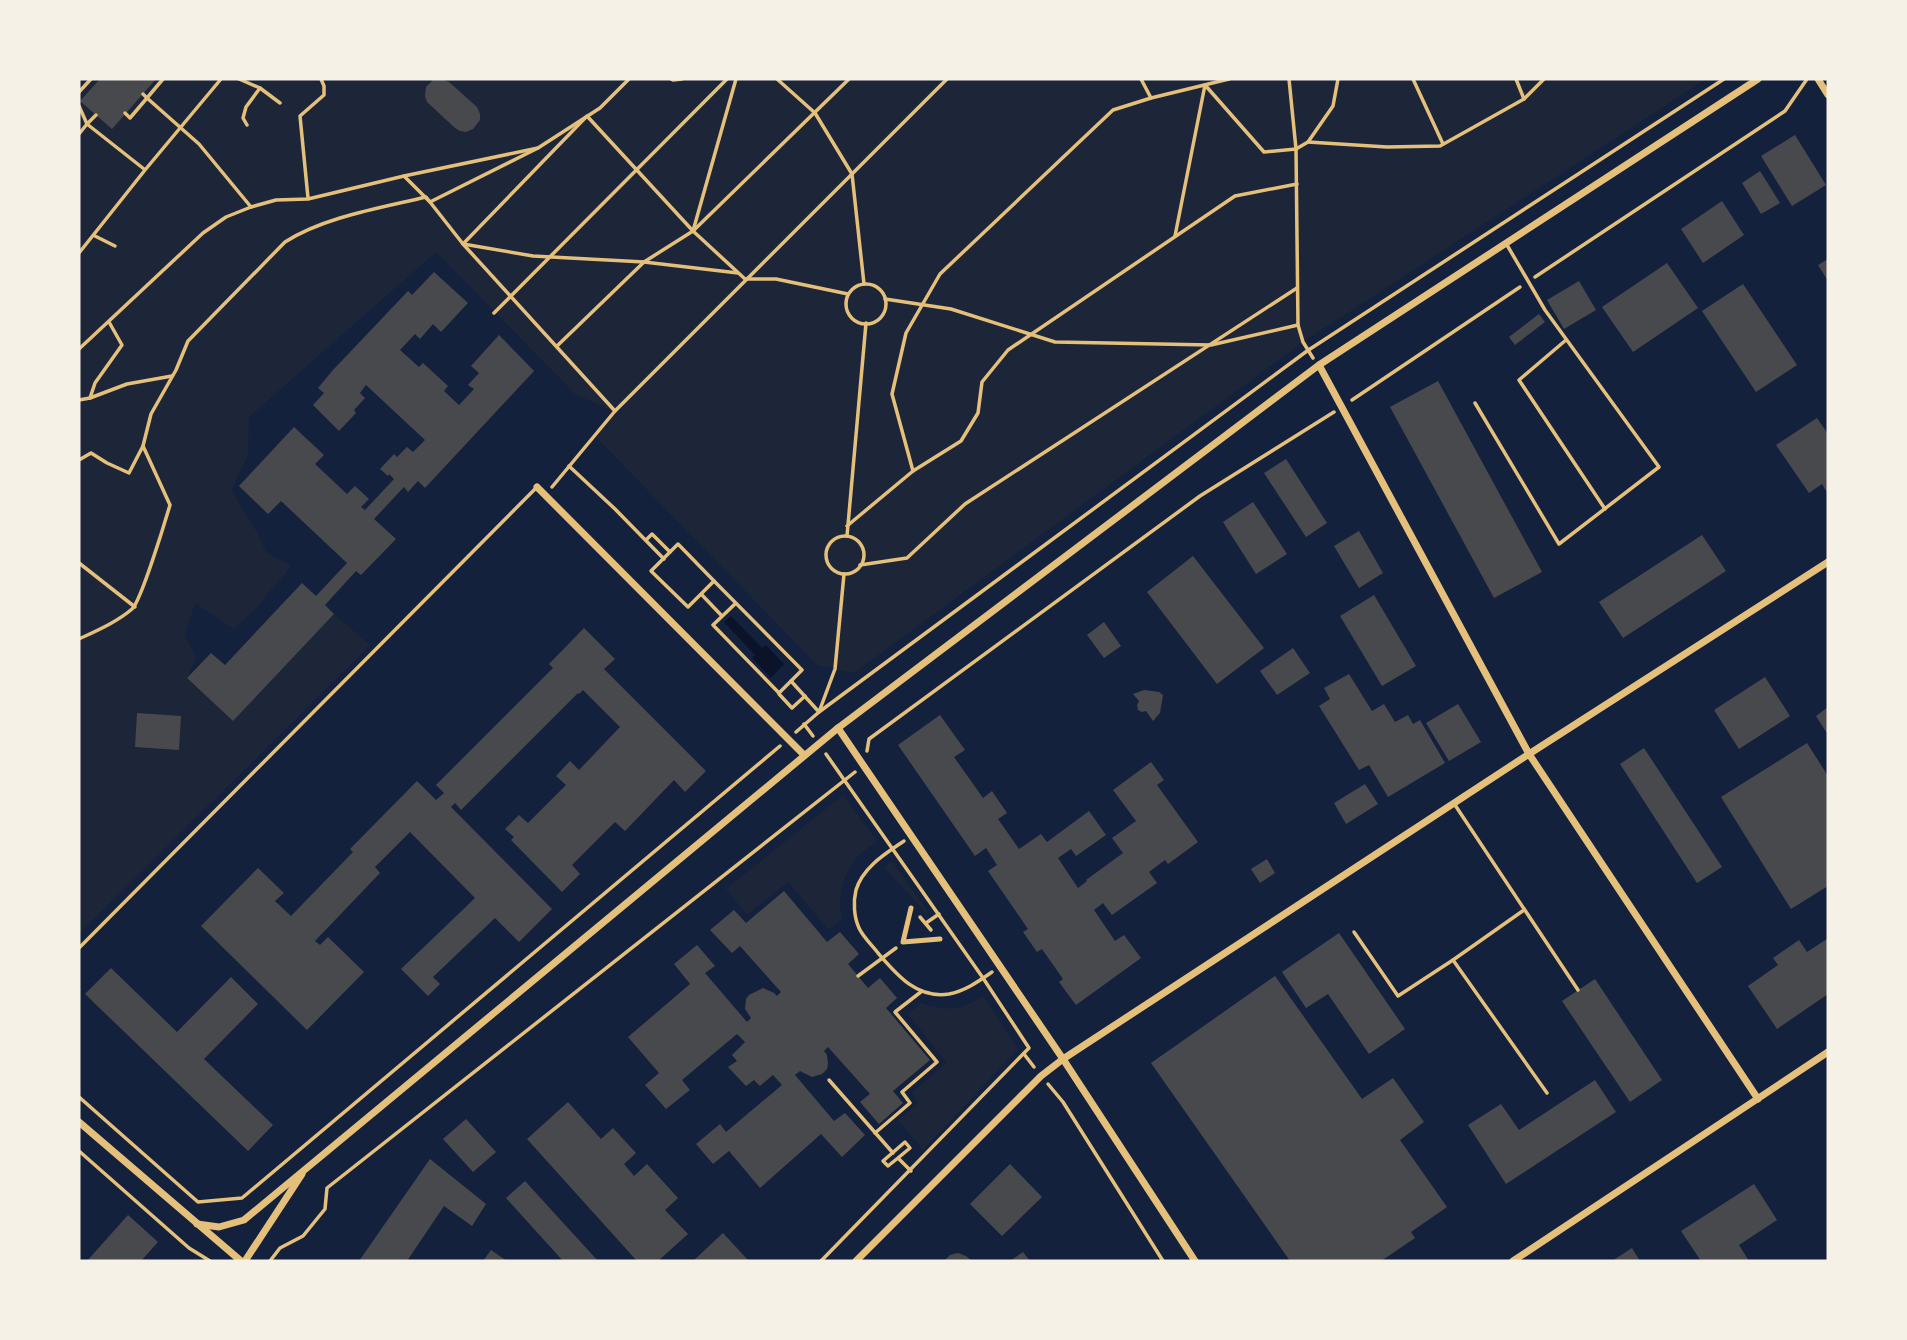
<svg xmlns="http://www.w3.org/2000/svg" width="1907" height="1340" viewBox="0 0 1907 1340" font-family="'Fira Sans',sans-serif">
<rect width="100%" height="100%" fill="#14213d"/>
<g fill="#1d2539">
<path d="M79,79H1706L1303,342L854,673L817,665L593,434L614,411L576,395L436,252L249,417L248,455L231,490L258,534L266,552L291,566L258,606L234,629L195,603L185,635L196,658L187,678L233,721L334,614L370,645L79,934Z"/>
<path d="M843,795L877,841C871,846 864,850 859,855C843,872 837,897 842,919L829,930L788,882L747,915L726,889Z"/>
<path d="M892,861L930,915L925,912L884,867Z"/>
<path d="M983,996L1018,1049L923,1150L898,1120L919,1103L911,1093L947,1063L908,1014L921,1003C945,1012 962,1010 983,996Z"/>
</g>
<path fill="#0b132b" d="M731,616L762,648L766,645L784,664L771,678L752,658L755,655L724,622Z"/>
<g fill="#48494c">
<path d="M100,79H156L112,129L80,101Z"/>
<path d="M434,79H441L449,82L477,107L480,114V120L473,129L466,132L460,131L455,128L427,102L425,96L426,87Z"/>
<path d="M1795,135L1826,185L1792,206L1761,156Z"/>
<path d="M1760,171L1780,203L1761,214L1742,183Z"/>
<path d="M1722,201L1744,235L1703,263L1681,229Z"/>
<path d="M1828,259V281L1818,265Z"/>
<path d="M1667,263L1698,308L1633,352L1602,307Z"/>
<path d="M434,272L468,303L441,332L433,324L420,339L415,334L400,350L419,367L423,363L448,386L444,391L459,405L474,389L468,385L479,373L471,366L499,335L534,371L425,488L418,481L408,492L404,487L374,519L396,539L361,575L356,571L325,605L334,614L233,721L187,678L211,653L225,665L302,583L316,596L347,563L281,501L268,514L239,486L294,427L324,455L315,464L347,494L355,486L369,499L361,507L365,510L394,479L389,474L388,476L380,469L394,454L397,457L407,447L413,452L425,440L366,385L360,393L365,398L354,410L356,413L339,431L313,405L324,393L318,388L333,370L408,291L412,295Z"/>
<path d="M1579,281L1596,310L1564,329L1547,300Z"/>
<path d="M1743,284L1797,365L1756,392L1702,311Z"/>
<path d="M1539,314L1545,322L1515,345L1509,337Z"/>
<path d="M1438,381L1542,572L1494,598L1390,407Z"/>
<path d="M1817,418L1828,434V494L1822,484L1809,493L1776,445Z"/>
<path d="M1286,459L1327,523L1306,537L1264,473Z"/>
<path d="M1253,502L1287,554L1256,574L1223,522Z"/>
<path d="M1359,531L1383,573L1359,588L1334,546Z"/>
<path d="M1702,535L1726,571L1623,638L1599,602Z"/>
<path d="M1193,556L1264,648L1217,684L1147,592Z"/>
<path d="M1374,595L1416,666L1382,686L1340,616Z"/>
<path d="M1104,622L1121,646L1104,658L1087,635Z"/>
<path d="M584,628L615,659L604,669L706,771L685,792L674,780L625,831L615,822L572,865L580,874L562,892L511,840L514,837L505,829L519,815L528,823L566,785L556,776L570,761L579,770L620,727L583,690L579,694L578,693L461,810L455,803L451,807L552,909L519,942L495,918L433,977L440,984L428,996L401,969L475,898L410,832L375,867L380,873L315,941L320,945L328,937L364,972L307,1030L201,926L258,868L284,893L275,901L291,916L353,852L350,849L417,781L436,800L444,793L436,785L553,668L549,664Z"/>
<path d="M1293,648L1310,673L1277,695L1260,671Z"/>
<path d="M1349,674L1372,711L1384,704L1395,722L1408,715L1413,724L1420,720L1445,763L1388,797L1369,765L1359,770L1319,706L1330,699L1324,688Z"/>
<path d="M1765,677L1790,716L1739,749L1714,710Z"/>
<path d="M1144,690L1159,692L1163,695L1160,713L1153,721L1146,711L1142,712L1138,710L1137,705L1139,701L1133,694Z"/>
<path d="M1458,704L1481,742L1449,761L1426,723Z"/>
<path d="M1828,707V735L1816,716Z"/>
<path d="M137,713L181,716L179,750L135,747Z"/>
<path d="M940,715L965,750L954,757L983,798L992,791L1007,813L998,819L1019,849L1041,834L1047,842L1089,811L1106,835L1076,856L1071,849L1058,858L1078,888L1087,881L1086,880L1123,853L1112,838L1136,821L1113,790L1151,762L1164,780L1157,785L1198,842L1168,864L1165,860L1149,872L1157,883L1112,915L1103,903L1094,910L1115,941L1124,935L1141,958L1076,1005L1059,982L1063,979L1042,949L1037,952L1023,932L1028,929L988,871L997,865L986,848L975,856L898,745Z"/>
<path d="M1807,743L1828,776V886L1791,909L1721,797Z"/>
<path d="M1644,748L1722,867L1697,883L1620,764Z"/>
<path d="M1365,784L1378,804L1346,824L1334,803Z"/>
<path d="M1267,859L1275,873L1260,883L1251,869Z"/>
<path d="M784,891L827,942L840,932L859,954L848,964L868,988L880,978L897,998L886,1008L930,1060L893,1091L903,1103L879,1124L860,1102L870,1094L828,1047L824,1051L827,1055L828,1064L827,1069L822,1074L812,1077L800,1071L795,1075L834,1121L845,1113L865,1135L842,1157L821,1134L760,1188L729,1151L713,1164L696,1144L720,1124L726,1132L782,1085L773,1075L760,1086L754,1080L746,1086L728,1067L737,1061L732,1055L745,1042L737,1034L682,1080L690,1090L666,1109L645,1085L659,1073L628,1037L690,984L674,964L697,945L715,966L705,973L747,1022L751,1018L745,1009L746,999L749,995L763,988L774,993L777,996L781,992L740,946L732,953L710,930L734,910L746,923Z"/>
<path d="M1339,933L1405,1029L1369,1054L1328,994L1306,1008L1282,972Z"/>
<path d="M1827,939L1828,994L1777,1029L1748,986L1778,965L1773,958L1799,940L1807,952Z"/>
<path d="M111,968L177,1032L231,977L258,1004L204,1059L273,1125L248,1151L85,994Z"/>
<path d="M1275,976L1362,1099L1393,1078L1424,1122L1400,1140L1447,1207L1411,1232L1415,1238L1381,1261H1290L1151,1063Z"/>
<path d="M1595,979L1662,1080L1630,1102L1562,1001Z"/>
<path d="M1595,1080L1616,1112L1506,1184L1468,1125L1501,1104L1519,1130Z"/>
<path d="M568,1102L601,1139L613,1128L636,1153L624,1164L634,1176L647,1164L678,1198L665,1210L688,1234L658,1261H637L527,1139Z"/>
<path d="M466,1119L496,1152L473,1172L443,1139Z"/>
<path d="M430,1159L486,1204L472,1226L444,1206L407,1261H359Z"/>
<path d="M1010,1164L1042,1197L1002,1236L970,1204Z"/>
<path d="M525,1181L598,1261H563L506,1198Z"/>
<path d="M1754,1184L1777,1220L1739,1245L1749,1261H1701L1681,1231Z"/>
<path d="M128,1215L158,1242L141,1261H87Z"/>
<path d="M723,1233L748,1260L747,1261H693Z"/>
<path d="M1632,1248L1640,1261H1612Z"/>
<path d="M491,1250L507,1261H483Z"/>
<path d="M1023,1252L1030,1261H1010Z"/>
<path d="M958,1253L966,1256L972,1261H944L950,1255Z"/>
</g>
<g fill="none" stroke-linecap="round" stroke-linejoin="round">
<g stroke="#e5c07b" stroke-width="3.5">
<path d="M163,79L147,98L199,144L251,207"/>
<path d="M239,79L260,88L280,103"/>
<path d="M671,79L673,80L682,79"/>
<path d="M736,79L693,231L745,279H776L848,294"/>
<path d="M777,79L815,113L852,174L864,284"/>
<path d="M1141,79L1151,98"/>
<path d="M1289,79L1296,149L1298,325L1303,342L1313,358"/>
<path d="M1413,79L1443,144"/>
<path d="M1516,79L1524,99"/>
<path d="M79,92L91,79"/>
<path d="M79,106L87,124L96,115"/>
<path d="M125,113L130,118L147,98L143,94"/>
<path d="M247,125L243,118L246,107L260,88"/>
<path d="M79,134L87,124L144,169"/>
<path d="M1308,142L1387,147L1440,146L1524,99L1544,79"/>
<path d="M404,176L430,202L463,244L615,411"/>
<path d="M308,198L300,116L324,95V86L321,79"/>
<path d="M693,231L587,116L463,244L533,256L644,262L738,273"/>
<path d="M95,236L115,246"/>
<path d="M1175,236L1205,85L1264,152L1296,149L1308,142L1333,106L1338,79"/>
<path d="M79,253L145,170L221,79"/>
<path d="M1535,277L1785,111L1807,79"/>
<circle cx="866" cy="304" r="20"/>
<path d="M885,299L951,309L1055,342L1211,345L1298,325"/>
<path d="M494,313L727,79"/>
<path d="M557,346L644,262L693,231L849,79"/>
<path d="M79,349L203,233L226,217L251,207L276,200L308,199L404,176L538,148L600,108L629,79"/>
<path d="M90,398L95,383L122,345L109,322"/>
<path d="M79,400L90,398L127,384L172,376"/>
<path d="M1352,400L1520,287"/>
<path d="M79,460L91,453L107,463L129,473L143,446"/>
<path d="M569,466L615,509L664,559"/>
<path d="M913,471L892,394L906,333L940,274L1113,110L1151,98L1229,79"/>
<path d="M552,487L615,411L947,79"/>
<path d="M847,526L913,471L961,441L978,413L982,382L1008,350L1235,196L1297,184"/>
<path d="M847,536L866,323"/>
<circle cx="845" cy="555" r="19"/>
<path d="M646,540L652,534L670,552"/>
<path d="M678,544L714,581L688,607L651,571Z"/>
<path d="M79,563L135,607"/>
<path d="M860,565L907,558L965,504L1297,288"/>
<path d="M714,581L802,670L779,693L713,625L736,603"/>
<path d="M702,595L722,616"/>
<path d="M79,639C96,631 117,622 132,609C141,601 165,522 170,505L143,446L151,414L176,370L188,341L285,242C324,217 380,208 426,197L430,202L538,148"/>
<path d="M791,681L819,712L835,669L844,574"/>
<path d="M779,694L792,708L805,696"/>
<path d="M804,724L813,736"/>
<path d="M796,732L819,712L1307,351L1724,79"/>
<path d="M867,751L869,739L1200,496L1334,412"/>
<path d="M904,841C885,854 863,867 856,890C853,902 854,917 859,928C863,937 872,945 878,953C897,975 917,999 949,994C965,991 979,981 992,972"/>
<path d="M920,917L931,930"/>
<path d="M926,923L939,914"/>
<path d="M858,976L896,948"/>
<path d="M1024,1054L1034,1067"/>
<path d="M829,1080L893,1153"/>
<path d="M1048,1084L1063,1102L1163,1261"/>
<path d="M79,1097L198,1202L242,1198L780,746"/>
<path d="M875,1133L910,1103L902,1092L937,1062L895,1012L922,991"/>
<path d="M79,1151L189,1248L210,1261"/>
<path d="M898,1158L888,1166L883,1161L905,1142L910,1148L898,1158L911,1171"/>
<path d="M270,1261L280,1248L303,1236L325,1209L327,1188L855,772"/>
<path d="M821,1261L1029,1048L983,978L826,754"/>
</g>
<g stroke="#e5c07b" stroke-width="3.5">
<path d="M1566,340L1519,380L1605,509"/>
<path d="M1475,403L1559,544L1659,467L1545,310L1507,245"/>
<path d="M1455,805L1578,990"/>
<path d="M1524,910L1453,960L1547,1093"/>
<path d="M1354,932L1398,996L1453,960"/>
<path d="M79,948L537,487"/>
</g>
<path stroke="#e5c07b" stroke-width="5" d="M911,908L903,942L940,939"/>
<g stroke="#e5c07b" stroke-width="7">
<path d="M1818,79L1828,95"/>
<path d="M1319,365L1529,754L1758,1099"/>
<path d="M537,487L804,755"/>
<path d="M838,728L1063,1059L1195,1261"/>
<path d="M79,1122L241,1261"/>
<path d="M197,1224L219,1227L244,1220L838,728L1319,365L1758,79"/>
<path d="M245,1261L302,1174"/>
<path d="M856,1261L1041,1076L1063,1059L1529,754L1828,562"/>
<path d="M1513,1261L1828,1052"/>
</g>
</g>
<rect width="1907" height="1340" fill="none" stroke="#f6f1e7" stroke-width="161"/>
</svg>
